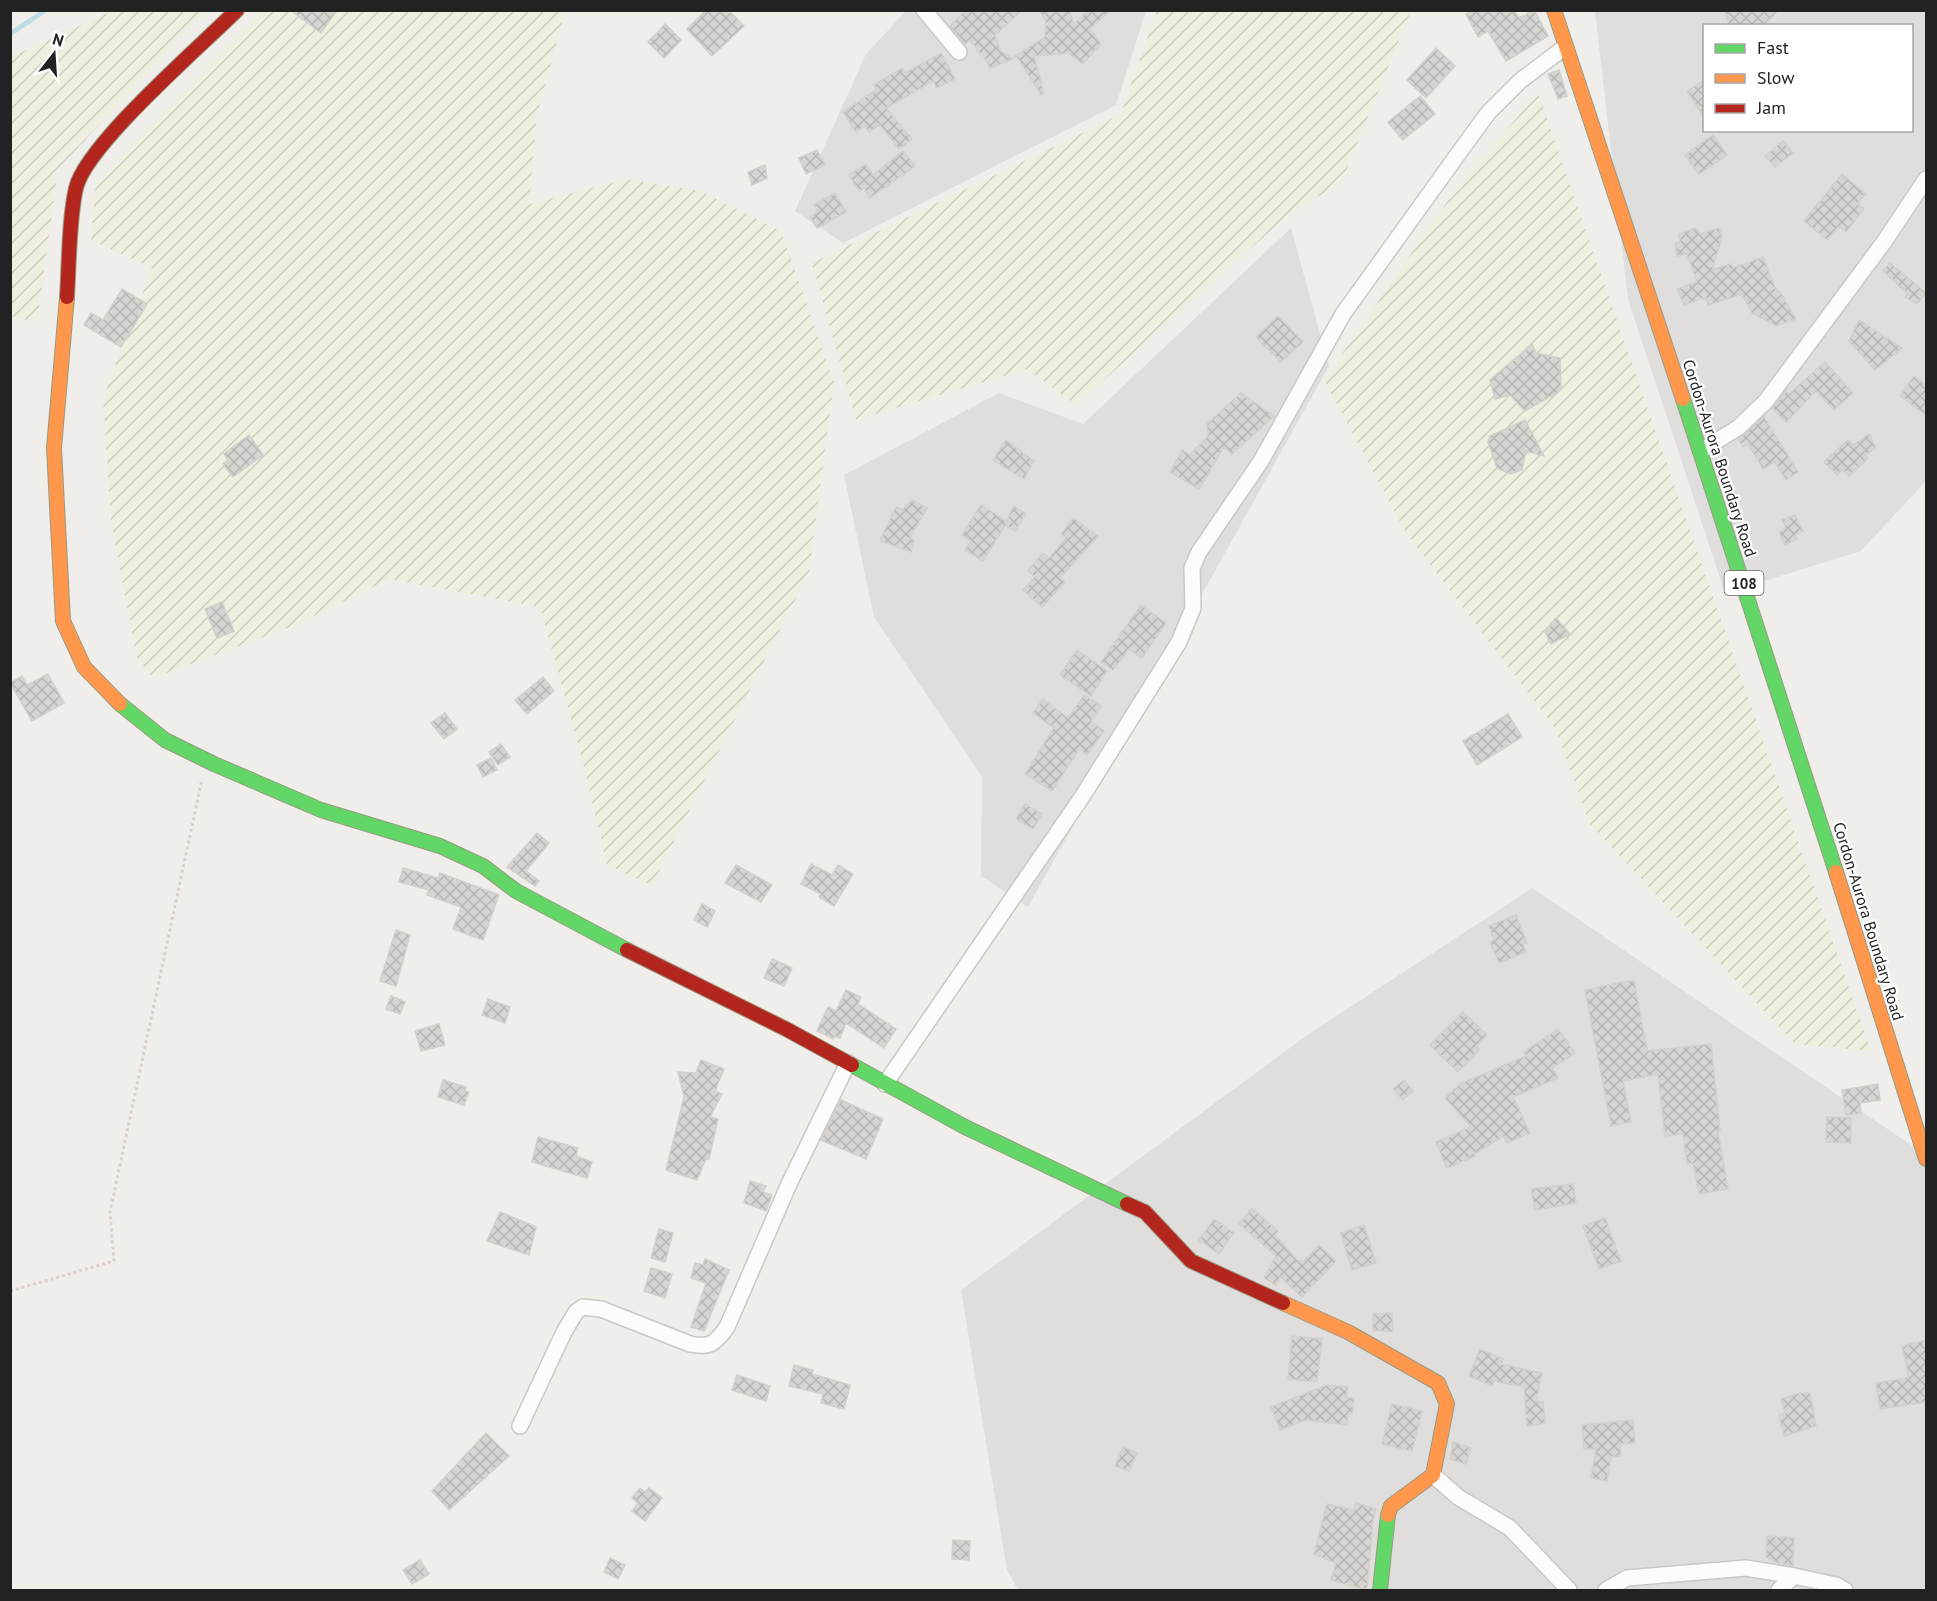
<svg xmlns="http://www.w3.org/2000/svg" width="1937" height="1601" viewBox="0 0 1937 1601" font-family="'PT Sans',sans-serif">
<defs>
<pattern id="farmland-furrows" width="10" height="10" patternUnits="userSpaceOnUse" patternTransform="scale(1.5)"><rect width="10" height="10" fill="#efefdf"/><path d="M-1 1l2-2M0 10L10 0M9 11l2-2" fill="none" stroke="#cdcdbf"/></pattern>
<pattern id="building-cross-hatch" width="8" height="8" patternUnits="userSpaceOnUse" patternTransform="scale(1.5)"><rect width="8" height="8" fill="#d7d4d2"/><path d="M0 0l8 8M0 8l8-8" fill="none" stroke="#b8b6b4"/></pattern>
</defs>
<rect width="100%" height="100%" fill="#f0eeeb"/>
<g fill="#dfdedc" fill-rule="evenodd">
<path d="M906,11H1146L1116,105L843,243L795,211L866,54Z"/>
<path d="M1595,11H1926V481L1861,551L1725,593L1628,299ZM1704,26H1912V130H1704Z"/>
<path d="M1291,228L1329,366L1028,907L981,876L982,777L874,617L844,475L999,393L1083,424Z"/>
<path d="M1532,888L1926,1155V1590H1018L1007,1570L961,1290L1306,1036Z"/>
</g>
<g fill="url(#farmland-furrows)">
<path d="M262,10L565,11L537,115L529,204L626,179L701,191L781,231L834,382L809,572L652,885L607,865L582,759L540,607L389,579L293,626L153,678L137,658L111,522L103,398L152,268L91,240L96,183Z"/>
<path d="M112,11H205L58,169L37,323L11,316V57Z"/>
<path d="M1157,11H1411L1341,183L1290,213L1076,405L1027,369L856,420L812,263L1120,115Z"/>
<path d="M1538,93L1871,1051L1795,1044L1589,823L1555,728L1406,533L1324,380L1458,186Z"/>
</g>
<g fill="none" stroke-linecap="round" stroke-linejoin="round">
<path stroke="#bfdbe3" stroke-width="5" d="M10,34L46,10"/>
</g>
<g fill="url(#building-cross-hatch)" stroke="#d3d0cc" stroke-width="1.5">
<path d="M290,10H337L321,33Z"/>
<path d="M706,10H728L744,26L712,56L687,29Z"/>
<path d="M966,10H1022L995,35L1000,50L1013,59L990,68L982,53L980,54L970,40L965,44L950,26Z"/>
<path d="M1039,10H1069L1074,24L1089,10H1111L1090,29L1101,44L1083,64L1069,53L1034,56L1044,93L1041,95L1017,57H1014L1045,37L1046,21Z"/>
<path d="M1473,10H1514L1519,18L1534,10L1548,36L1506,61L1488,31L1478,37L1466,14Z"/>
<path d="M1725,10H1779L1763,26H1729Z"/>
<path d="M665,24L681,40L664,58L648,42Z"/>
<path d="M1436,48L1455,66L1426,98L1407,80Z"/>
<path d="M941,53L955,79L937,88L933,81L886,108L912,139L899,149L880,125L869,132L865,126L856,132L843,112L876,90L874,85L902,68L905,73Z"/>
<path d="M1559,70L1567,96L1558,99L1548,74Z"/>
<path d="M1704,81V117L1687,91Z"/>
<path d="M1420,96L1435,114L1403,140L1388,122Z"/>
<path d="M1713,135L1727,155L1699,174L1685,155Z"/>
<path d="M1783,141L1793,153L1775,167L1765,156Z"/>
<path d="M817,150L825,165L806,174L799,158Z"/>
<path d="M903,151L915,166L870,198L864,188L859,191L849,175L866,164L873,175Z"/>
<path d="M765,165L767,178L752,185L748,172Z"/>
<path d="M1842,174L1866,194L1857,204L1864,209L1846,232L1839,226L1827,240L1804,221Z"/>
<path d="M835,193L846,212L817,228L810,217L818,212L814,205Z"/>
<path d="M1696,228L1700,234L1719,228L1722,237L1712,270L1731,264L1733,268L1763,257L1776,290L1780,292L1796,319L1776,326L1752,313L1742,294L1708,305L1706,297L1703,300L1702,298L1684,305L1677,289L1697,282L1687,254L1677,256L1675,244L1680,241L1679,234Z"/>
<path d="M1890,263L1926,293L1917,304L1905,297L1908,294L1883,271Z"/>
<path d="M122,289L147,304L121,347L84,325L91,313L103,320Z"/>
<path d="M1278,316L1303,342L1281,362L1256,337Z"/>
<path d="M1859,320L1902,348L1875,370L1849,341Z"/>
<path d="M1532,344L1536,353L1560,358L1561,390L1525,411L1510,395L1495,399L1490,380Z"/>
<path d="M1825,362L1853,393L1834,410L1816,391L1786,422L1772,408L1786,391L1789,394Z"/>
<path d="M1914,376L1926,385V415L1900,396Z"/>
<path d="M1241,393L1274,416L1232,454L1224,447L1199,489L1170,472L1182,450L1190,455L1208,436L1207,424Z"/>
<path d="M1764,417L1798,472L1786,480L1775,462L1763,469L1748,444L1743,447L1738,439Z"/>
<path d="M1525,420L1544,456L1526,451L1522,470L1510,474L1497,468L1488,442L1490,436Z"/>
<path d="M1869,434L1876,448L1865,455L1868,458L1849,476L1842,470L1837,475L1824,462L1848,440L1853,445Z"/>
<path d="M249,435L263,455L233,477L223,464L228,460L224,454Z"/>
<path d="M1006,440L1034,461L1024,479L993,460Z"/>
<path d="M912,500L927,508L910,538L914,540L911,552L880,541L896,507L902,510Z"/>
<path d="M981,505L1006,521L1014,506L1026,514L1015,531L1005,525L983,561L965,550L971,541L962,535Z"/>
<path d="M1795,515L1803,531L1795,535L1797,539L1785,545L1779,532L1786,528L1782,520Z"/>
<path d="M1073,518L1098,536L1060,578L1065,582L1042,607L1023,590L1035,577L1028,571L1043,553L1049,558L1066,538L1061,534Z"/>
<path d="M222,602L234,631L217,638L205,609Z"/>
<path d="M1141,605L1166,623L1142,658L1129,649L1113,670L1101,662Z"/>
<path d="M1556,618L1570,634L1551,644L1545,632Z"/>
<path d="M1077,650L1107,671L1091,696L1060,675Z"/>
<path d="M48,674L64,703L32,721L10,683L22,676L27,685Z"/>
<path d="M543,677L554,691L527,714L515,700Z"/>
<path d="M1084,695L1101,706L1091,721L1104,731L1087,755L1079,749L1052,791L1025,774L1054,728L1033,713L1043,699L1068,718Z"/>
<path d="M445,713L457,729L444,739L431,723Z"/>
<path d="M1508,714L1522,737L1477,765L1463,741Z"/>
<path d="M501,744L510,757L498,765L489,752Z"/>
<path d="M491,758L497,770L483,777L477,765Z"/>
<path d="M1025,804L1042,814L1033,829L1016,819Z"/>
<path d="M537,833L549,843L526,871L539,881L535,886L507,867Z"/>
<path d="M811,864L832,875L838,865L853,874L834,906L819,897L821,894L801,884Z"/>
<path d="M736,865L772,885L761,902L725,883Z"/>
<path d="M403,868L438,878L440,873L499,895L483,940L453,929L461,907L427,895L429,890L399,882Z"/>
<path d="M702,904L715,911L707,927L694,920Z"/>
<path d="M1516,915L1527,943L1523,944L1526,952L1499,963L1490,942L1494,940L1489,926Z"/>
<path d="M396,930L410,935L396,986L380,981Z"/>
<path d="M772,959L792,968L784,986L764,978Z"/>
<path d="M1634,980L1647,1051L1711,1044L1720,1131H1718L1728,1189L1699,1194L1693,1163L1687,1164L1683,1134L1665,1136L1658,1074L1623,1081L1631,1122L1611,1126L1585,990Z"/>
<path d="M846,990L861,997L858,1004L896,1029L884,1048L846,1023L840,1038L834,1036L833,1039L817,1031L828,1007L836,1011Z"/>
<path d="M391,996L405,1002L400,1014L386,1009Z"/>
<path d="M488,999L510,1007L505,1023L482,1015Z"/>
<path d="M1463,1012L1487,1035L1476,1046L1480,1049L1458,1072L1430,1045Z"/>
<path d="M439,1024L445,1045L421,1051L415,1031Z"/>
<path d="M1558,1029L1575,1053L1552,1068L1558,1078L1513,1097L1530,1133L1507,1143L1504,1136L1474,1154L1475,1156L1447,1168L1436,1142L1471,1127L1445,1098L1460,1084L1526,1056L1524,1052Z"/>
<path d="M701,1060L724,1069L715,1091L722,1094L710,1117L718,1119L709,1159H706L697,1180L666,1170L684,1097L678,1072L696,1073Z"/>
<path d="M443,1080L466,1087L465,1091L469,1092L464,1105L438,1097Z"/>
<path d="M1404,1080L1413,1091L1403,1100L1393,1089Z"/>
<path d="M1878,1084L1880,1100L1860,1103L1861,1113L1846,1115L1842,1090Z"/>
<path d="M841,1100L883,1119L866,1159L821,1140Z"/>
<path d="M1827,1117L1851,1118V1143L1826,1142Z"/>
<path d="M538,1137L578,1148L576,1156L592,1162L587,1178L532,1162Z"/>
<path d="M750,1181L766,1186L763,1192L772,1195L766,1211L744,1203Z"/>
<path d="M1573,1184L1576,1203L1535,1210L1531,1189Z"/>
<path d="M1252,1208L1278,1231L1275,1235L1299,1262L1301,1260L1303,1262L1319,1245L1336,1261L1302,1297L1280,1277L1276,1285L1264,1278L1276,1256L1239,1224Z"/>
<path d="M500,1212L536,1227L529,1255L487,1241Z"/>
<path d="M1605,1218L1621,1261L1599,1269L1583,1226Z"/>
<path d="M1214,1219L1234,1233L1219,1254L1199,1240Z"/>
<path d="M1364,1225L1376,1263L1352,1270L1341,1233Z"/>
<path d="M659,1229L673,1233L665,1262L651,1258Z"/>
<path d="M705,1259L729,1270L704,1331L691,1327L706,1283L691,1278L695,1263L703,1265Z"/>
<path d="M651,1268L672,1274L665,1298L644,1291Z"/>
<path d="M1392,1313L1393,1332L1373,1330V1314Z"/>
<path d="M1292,1336L1322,1339L1317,1382L1288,1379Z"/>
<path d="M1926,1340V1402L1880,1409L1876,1383L1909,1378L1902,1346Z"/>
<path d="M1480,1349L1503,1359L1501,1364L1542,1373L1536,1402L1543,1401L1545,1423L1527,1426L1524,1387L1494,1381L1492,1386L1469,1376Z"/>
<path d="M794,1365L813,1370L812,1374L850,1385L844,1409L821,1403L823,1394L789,1386Z"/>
<path d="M737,1375L770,1386L766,1401L732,1390Z"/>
<path d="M1327,1385L1348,1387L1346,1397L1354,1398L1352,1414L1348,1413L1347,1425L1306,1420L1280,1430L1271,1407Z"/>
<path d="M1800,1393H1810L1816,1426L1784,1436L1779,1415L1785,1413L1781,1399Z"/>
<path d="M1392,1404L1422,1411L1412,1451L1382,1444Z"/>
<path d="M1633,1420L1635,1443L1620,1444L1621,1456L1611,1457L1607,1481L1591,1478L1596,1449H1584L1582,1425Z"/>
<path d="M486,1433L509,1456L449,1510L432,1491Z"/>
<path d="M1453,1442L1471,1448L1466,1464L1450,1459Z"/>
<path d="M1123,1447L1137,1453L1129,1471L1115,1466Z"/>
<path d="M640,1488L645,1492L649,1488L662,1498L645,1521L632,1511L638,1503L632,1498Z"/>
<path d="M1356,1503L1376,1509L1373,1521L1367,1590L1331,1580L1336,1563L1314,1554L1327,1504L1354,1510Z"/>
<path d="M1767,1536L1794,1538L1793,1566L1778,1563L1766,1557Z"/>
<path d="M953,1540L970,1541L969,1560L952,1559Z"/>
<path d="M610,1558L625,1565L618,1579L604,1572Z"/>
<path d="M420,1560L429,1574L412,1584L403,1570Z"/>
</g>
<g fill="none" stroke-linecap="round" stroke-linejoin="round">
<defs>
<g id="street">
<path d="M924,10L959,52"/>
<path d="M1701,451L1739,427L1766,401L1884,242L1926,179"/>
<path d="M885,1084L1082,797L1179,642L1193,608L1192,568L1199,552L1261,461L1343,314L1461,150L1488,113L1520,81L1565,47"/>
<path d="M520,1426L564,1332L576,1312L583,1307L601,1309L690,1344C710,1348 715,1344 727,1327L789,1184L848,1063"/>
<path d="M1433,1475L1458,1497L1510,1528L1569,1590"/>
<path d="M1606,1590L1627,1578L1746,1568L1794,1576L1836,1585L1845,1590"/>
<path d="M1779,1590L1794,1576"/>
</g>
<g id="fast">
<path d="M1683,399L1836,872"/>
<path d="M120,704L165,740L214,764L321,810L440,846L483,866L516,891L627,950"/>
<path d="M852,1065L965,1127L1127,1204"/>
<path d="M1380,1590L1388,1515"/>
</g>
<g id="slow">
<path d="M1554,10L1683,399"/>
<path d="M67,297L54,448L63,621L84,667L120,704"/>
<path d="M1836,872L1926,1159"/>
<path d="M1283,1303L1348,1332L1438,1383L1447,1404L1433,1475L1391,1506L1388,1515"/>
</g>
<g id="jam">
<path d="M67,297C69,265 69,218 76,188C86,145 201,46 237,10"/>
<path d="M627,950L786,1029L852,1065"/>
<path d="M1127,1204L1145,1212L1191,1261L1283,1303"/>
</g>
</defs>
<use href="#street" stroke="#c9c8c7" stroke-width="18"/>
<use href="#fast" stroke="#999a82" stroke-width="16"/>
<use href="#slow" stroke="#999a82" stroke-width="16"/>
<use href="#jam" stroke="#999a82" stroke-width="16"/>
<path stroke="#dccecd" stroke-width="3" stroke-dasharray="3 3" stroke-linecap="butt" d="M10,1291L114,1261L110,1212L202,779"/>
<use href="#street" stroke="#fdfcfc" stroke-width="15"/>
<use href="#fast" stroke="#63d668" stroke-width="14"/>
<use href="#slow" stroke="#ff974d" stroke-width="14"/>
<use href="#jam" stroke="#b3261e" stroke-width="14"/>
</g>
<g text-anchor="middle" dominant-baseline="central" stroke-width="4.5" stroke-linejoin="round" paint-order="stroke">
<rect fill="#fff" stroke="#646464" stroke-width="1.5" x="1724.5" y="571" width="39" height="24" rx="4.5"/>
<g font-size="15" font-weight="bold" fill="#222">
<text x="1744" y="583">108</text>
</g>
<g font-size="16" fill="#222" stroke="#fff">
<text transform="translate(1720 458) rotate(72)">Cordon-Aurora Boundary Road</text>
<text transform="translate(1869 921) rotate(73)">Cordon-Aurora Boundary Road</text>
</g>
</g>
<rect width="1937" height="1601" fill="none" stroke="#222222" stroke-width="24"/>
<rect x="1703" y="24" width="210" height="108" fill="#ffffff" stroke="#a7a7a7" stroke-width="1.5"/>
<rect x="1715" y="44" width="30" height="9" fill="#63d668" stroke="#a7a7a7" stroke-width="1.5"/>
<text x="1757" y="54" font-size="18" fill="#222222">Fast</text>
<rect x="1715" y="74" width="30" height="9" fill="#ff974d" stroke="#a7a7a7" stroke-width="1.5"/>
<text x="1757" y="84" font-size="18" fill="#222222">Slow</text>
<rect x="1715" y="104" width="30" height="9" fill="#b3261e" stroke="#a7a7a7" stroke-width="1.5"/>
<text x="1757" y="114" font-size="18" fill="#222222">Jam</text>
<g transform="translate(54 54) rotate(17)" stroke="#ffffff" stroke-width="4.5" paint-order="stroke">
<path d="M0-4.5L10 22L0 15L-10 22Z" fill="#222222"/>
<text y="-9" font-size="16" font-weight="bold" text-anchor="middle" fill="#222222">N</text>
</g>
</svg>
